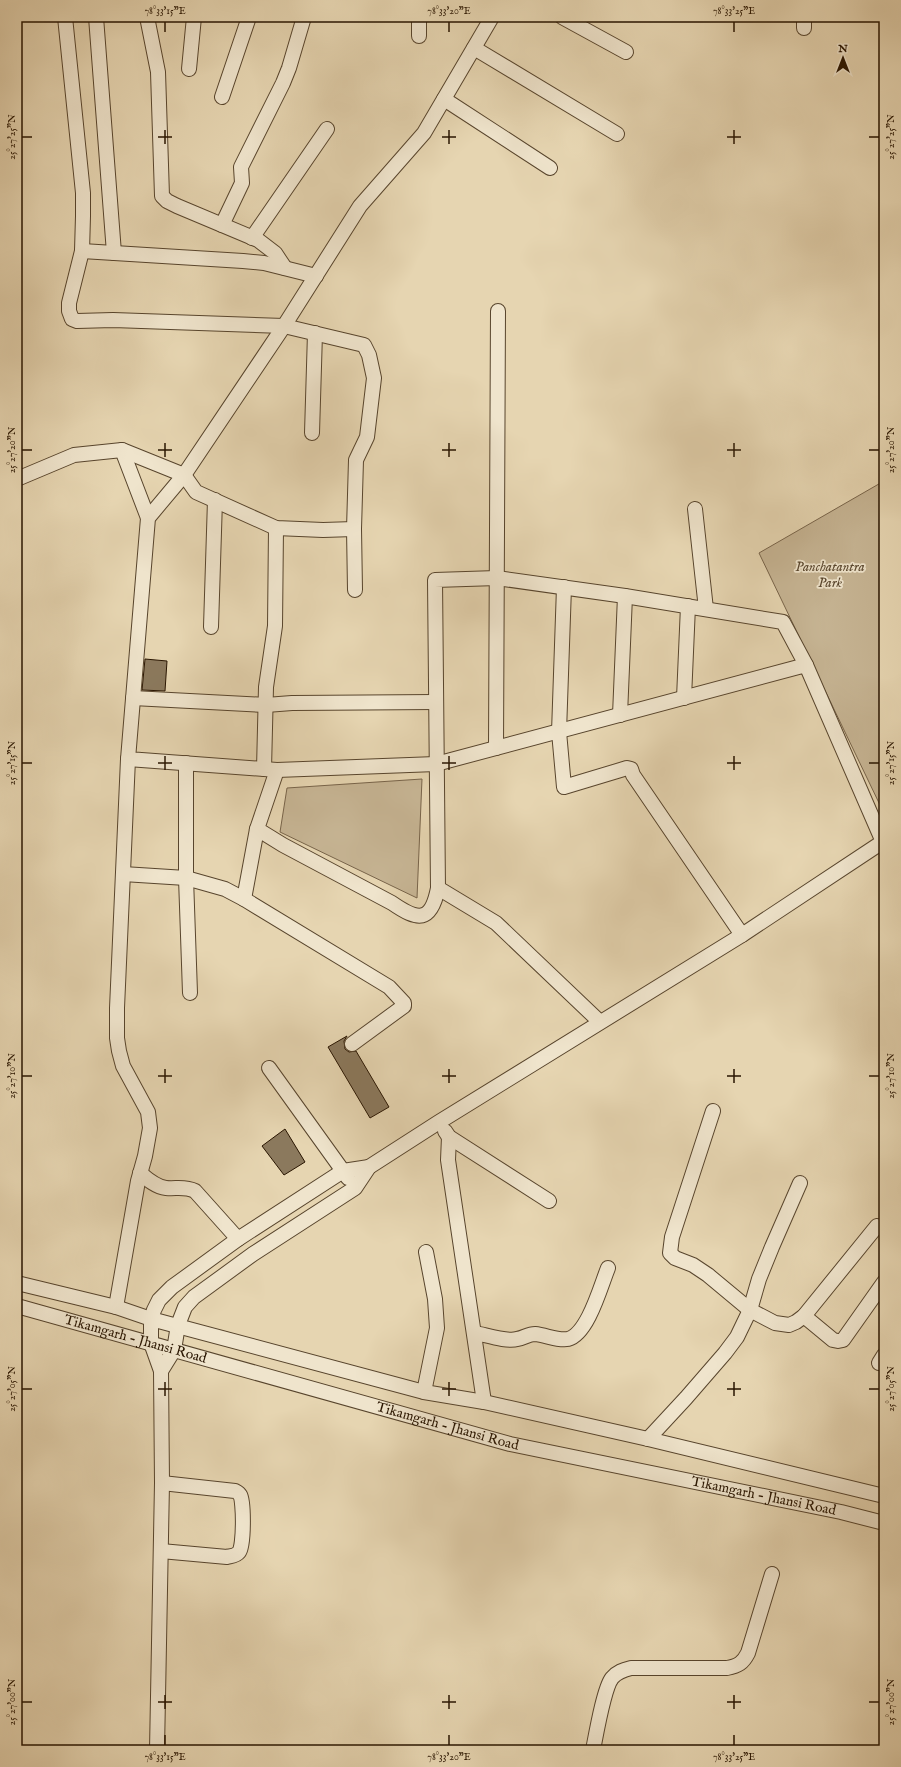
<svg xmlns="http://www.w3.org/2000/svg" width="901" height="1767" viewBox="0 0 901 1767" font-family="'IM FELL English',serif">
<rect width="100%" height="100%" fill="#e6d5b1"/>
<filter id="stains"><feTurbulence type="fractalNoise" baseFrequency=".005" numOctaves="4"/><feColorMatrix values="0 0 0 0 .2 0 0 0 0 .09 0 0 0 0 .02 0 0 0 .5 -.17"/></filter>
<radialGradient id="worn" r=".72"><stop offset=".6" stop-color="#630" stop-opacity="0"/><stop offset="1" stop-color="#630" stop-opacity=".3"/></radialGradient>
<g fill="#c6b493" stroke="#78644a">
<path d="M884,481V803L880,805L759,553Z"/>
<path d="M422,779L417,898L280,832L287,788Z"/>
</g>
<g fill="#8b795d" stroke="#291501">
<path d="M145,659L167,661L165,691L142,690Z"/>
<path d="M347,1036L344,1041L345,1049L349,1052L356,1051L389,1107L370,1118L328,1047Z"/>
<path d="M285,1129L305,1162L284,1175L262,1146Z"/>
</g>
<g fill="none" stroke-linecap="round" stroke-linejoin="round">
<defs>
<g id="minor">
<path d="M96,17L114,253"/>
<path d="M147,17L158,72L162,196L167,201L177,206L258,240L275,253L285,268"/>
<path d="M419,17V36"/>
<path d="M492,17L424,133L360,206L284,326L184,475L148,518L128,759L277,770L436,764L806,665L883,842"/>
<path d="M562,17L626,52"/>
<path d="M804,17V28"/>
<path d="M474,48L617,134"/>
<path d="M189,69L194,17"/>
<path d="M222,97L249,17"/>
<path d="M444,99L550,168"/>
<path d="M222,225L242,183L241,167L283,83L289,68L304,17"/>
<path d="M252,238L327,129"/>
<path d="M82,251L243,261L264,263L316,276"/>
<path d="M312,433L315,333"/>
<path d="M122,450L148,518"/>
<path d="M17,479L74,455L122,450L184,475L196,492L276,528L323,530L354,529L356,460L367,437L374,378L369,355L364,345L284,326L113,320L77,321L72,319L69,311V303L82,251L83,216V193L65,17"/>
<path d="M695,509L706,609"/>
<path d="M354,529L355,590"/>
<path d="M564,587L559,732L564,787L627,768L631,769L633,775L742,935"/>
<path d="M211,627L215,500"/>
<path d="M133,698L266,705L292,703L436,702"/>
<path d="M684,698L688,606"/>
<path d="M620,715L625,596"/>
<path d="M496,748L498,311"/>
<path d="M186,763V878L190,993"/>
<path d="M264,769L266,687L275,626L276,528"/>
<path d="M277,770L257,829L283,845L392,903C418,921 431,923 438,888L435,580L497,578L625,596L783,622L806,665"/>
<path d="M123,874L186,878L225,889L244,899L389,987L404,1003V1006L352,1044"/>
<path d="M438,888L496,923L600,1022"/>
<path d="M244,899L257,829"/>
<path d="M269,1068L348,1178"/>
<path d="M713,1111L672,1237L670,1253L675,1258L693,1265L708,1275L750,1310L775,1323L789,1325L796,1322L804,1316L877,1226"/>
<path d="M445,1131L449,1137L549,1201"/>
<path d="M449,1137L448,1160L484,1402"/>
<path d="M140,1173C147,1179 156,1187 166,1188C176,1189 185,1186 195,1191L238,1239"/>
<path d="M17,1283L116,1307L151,1319L424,1392L484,1402L648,1439L884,1496"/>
<path id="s1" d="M17,1306L510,1444L841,1512L884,1523"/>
<path d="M116,1307L138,1181L145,1156L150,1128L148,1112L123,1066L119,1051L117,1038V1008L128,759"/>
<path d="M804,1316L833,1340L838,1341L843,1340L884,1282"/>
<path d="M475,1333C486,1335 507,1342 517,1339C524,1338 528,1334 535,1334C546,1335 558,1341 568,1339C588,1334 601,1285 608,1268"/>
<path d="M879,1363L884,1355"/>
<path d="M161,1371L174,1350L178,1325L185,1307L194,1297L253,1254L355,1188L369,1167L439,1122L742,935L884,841"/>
<path d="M424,1392L437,1328L435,1299L426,1252"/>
<path d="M648,1439L686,1398L725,1353L737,1337L750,1310L759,1279L772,1247L800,1183"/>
<path d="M161,1551L227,1557C231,1556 236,1556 239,1552C244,1547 244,1501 240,1495C239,1493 237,1492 235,1491L162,1483"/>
<path d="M157,1750L162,1483L161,1371L151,1343V1319L154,1310L159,1300L172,1287L238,1239L343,1171L369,1167"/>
<path d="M593,1750C596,1735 604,1688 612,1678C617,1672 623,1670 631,1668H727C738,1666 743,1663 748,1653L772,1574"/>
</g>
</defs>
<use href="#minor" stroke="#58452d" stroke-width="16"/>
<use href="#minor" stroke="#efe4cc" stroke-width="14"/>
</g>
<path fill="none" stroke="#291501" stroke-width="1.5" d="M165,22V32M449,22V32M734,22V32M165,130V144M449,130V144M734,130V144M22,137H32M158,137H172M442,137H456M727,137H741M869,137H879M165,443V457M449,443V457M734,443V457M22,450H32M158,450H172M442,450H456M727,450H741M869,450H879M165,756V770M449,756V770M734,756V770M22,763H32M158,763H172M442,763H456M727,763H741M869,763H879M165,1069V1083M449,1069V1083M734,1069V1083M22,1076H32M158,1076H172M442,1076H456M727,1076H741M869,1076H879M165,1382V1396M449,1382V1396M734,1382V1396M22,1389H32M158,1389H172M442,1389H456M727,1389H741M869,1389H879M165,1695V1709M449,1695V1709M734,1695V1709M22,1702H32M158,1702H172M442,1702H456M727,1702H741M869,1702H879M165,1735V1745M449,1735V1745M734,1735V1745"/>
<g text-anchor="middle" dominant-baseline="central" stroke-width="3.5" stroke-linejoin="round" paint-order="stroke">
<g font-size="14" font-style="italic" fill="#58452d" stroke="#efe4cc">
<text x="830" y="567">Panchatantra<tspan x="830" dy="16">Park</tspan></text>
</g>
<g font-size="14" fill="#291501" stroke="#efe4cc">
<text stroke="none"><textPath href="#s1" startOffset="123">Tikamgarh - Jhansi Road</textPath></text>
<text stroke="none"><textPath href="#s1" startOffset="447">Tikamgarh - Jhansi Road</textPath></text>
<text stroke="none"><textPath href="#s1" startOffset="771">Tikamgarh - Jhansi Road</textPath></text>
</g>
</g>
<rect width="901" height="1767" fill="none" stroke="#e6d5b1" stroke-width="44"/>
<g transform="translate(843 58)" stroke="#efe4cc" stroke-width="3" paint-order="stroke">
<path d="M0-3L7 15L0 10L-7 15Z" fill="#291501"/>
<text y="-6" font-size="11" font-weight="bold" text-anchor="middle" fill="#291501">N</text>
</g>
<rect x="22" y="22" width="857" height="1723" fill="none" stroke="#291501" stroke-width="1.5"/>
<g font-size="10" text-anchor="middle" fill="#291501">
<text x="165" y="14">78°33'15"E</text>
<text x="449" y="14">78°33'20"E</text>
<text x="734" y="14">78°33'25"E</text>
<text transform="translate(11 137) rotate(-90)" y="4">25°27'25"N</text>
<text transform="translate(890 137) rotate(-90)" y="4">25°27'25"N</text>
<text transform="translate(11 450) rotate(-90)" y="4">25°27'20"N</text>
<text transform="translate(890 450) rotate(-90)" y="4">25°27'20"N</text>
<text transform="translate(11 763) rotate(-90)" y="4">25°27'15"N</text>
<text transform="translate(890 763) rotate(-90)" y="4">25°27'15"N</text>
<text transform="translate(11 1076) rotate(-90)" y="4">25°27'10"N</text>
<text transform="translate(890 1076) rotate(-90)" y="4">25°27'10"N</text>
<text transform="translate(11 1389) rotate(-90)" y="4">25°27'05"N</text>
<text transform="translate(890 1389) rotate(-90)" y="4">25°27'05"N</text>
<text transform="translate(11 1702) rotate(-90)" y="4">25°27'00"N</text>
<text transform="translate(890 1702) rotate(-90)" y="4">25°27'00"N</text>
<text x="165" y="1760">78°33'15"E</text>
<text x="449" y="1760">78°33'20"E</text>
<text x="734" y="1760">78°33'25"E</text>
</g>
<rect width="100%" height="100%" filter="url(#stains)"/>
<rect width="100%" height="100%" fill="url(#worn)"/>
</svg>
